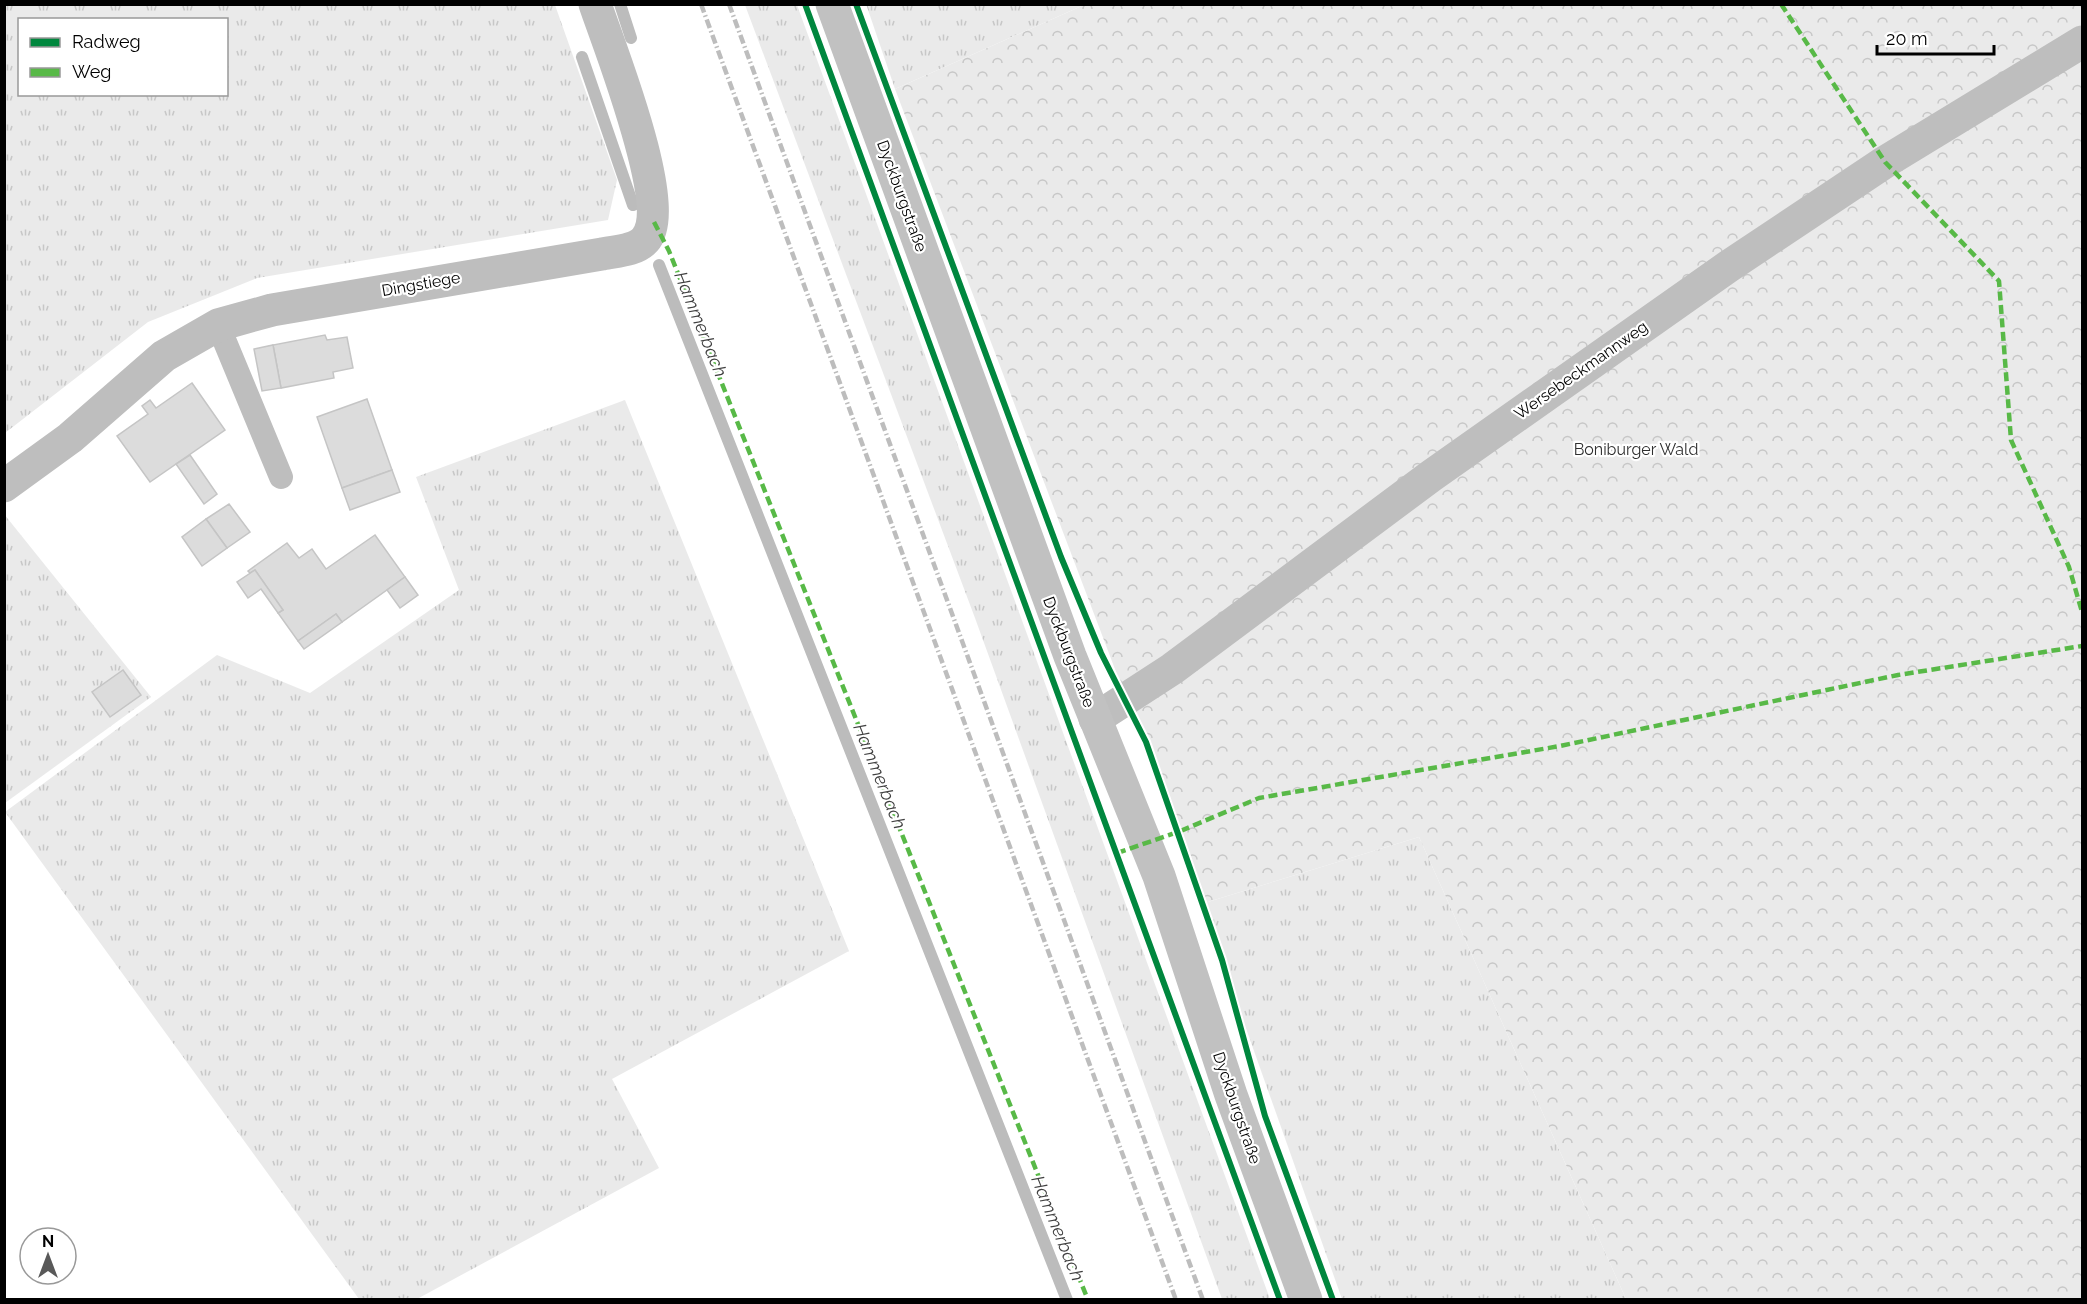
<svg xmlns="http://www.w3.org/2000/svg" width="2087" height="1304" viewBox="0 0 2087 1304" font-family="Raleway,sans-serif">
<defs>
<pattern id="grass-tufts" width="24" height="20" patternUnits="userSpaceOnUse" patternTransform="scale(1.5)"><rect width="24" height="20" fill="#eaeaea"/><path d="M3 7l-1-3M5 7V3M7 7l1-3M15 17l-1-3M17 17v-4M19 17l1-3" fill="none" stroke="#c7c7c7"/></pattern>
<pattern id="forest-crowns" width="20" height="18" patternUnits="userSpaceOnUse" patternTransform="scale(1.5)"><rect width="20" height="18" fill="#eaeaea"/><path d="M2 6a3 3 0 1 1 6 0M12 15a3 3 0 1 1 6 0" fill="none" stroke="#c7c7c7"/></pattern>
</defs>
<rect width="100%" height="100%" fill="#fff"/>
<g fill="url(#grass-tufts)" fill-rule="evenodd">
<path d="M5,4L555,5L617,180L608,220L257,278L148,322L5,433ZM20,20H226V94H20Z"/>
<path d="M866,4L1084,5L895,89Z"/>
<path d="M745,5H797L1270,1299H1222L975,618Z"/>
<path d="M625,400L849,951L612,1079L659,1168L417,1299H359L5,812L217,655L310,693L459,590L416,477Z"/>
<path d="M4,514L151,697L5,803H4Z"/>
<path d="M1419,837L1626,1299H1342L1237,1003L1198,905Z"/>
</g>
<path fill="url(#forest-crowns)" d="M1084,5H2082V1299H1626L1419,837L1198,905L1157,780L895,89Z"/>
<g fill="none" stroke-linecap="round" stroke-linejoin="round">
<g stroke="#bcbcbc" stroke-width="12">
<path d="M620,4L631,38"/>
<path d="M582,57L633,205"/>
<path d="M659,265L1067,1300"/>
</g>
</g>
<g fill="#dcdcdc" stroke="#c5c5c5" stroke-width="1.5">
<path d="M325,335L327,340L347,337L353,368L333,372L334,378L281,388L273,345Z"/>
<path d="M273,345L281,388L262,391L254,349Z"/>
<path d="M192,383L225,430L150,482L117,436L148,414L142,406L150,400L156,408Z"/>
<path d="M367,399L392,470L342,488L317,417Z"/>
<path d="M190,455L217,494L204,504L176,464Z"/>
<path d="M392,470L400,492L350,510L342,488Z"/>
<path d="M229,504L250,532L227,548L206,519Z"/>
<path d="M206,519L227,548L202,566L182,537Z"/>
<path d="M375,535L405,577L342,622L336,614L298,641L278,613L283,610L255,570L250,573L248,571L287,543L299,558L312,549L326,569Z"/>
<path d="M255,570L283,610L278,613L261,589L248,598L237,582Z"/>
<path d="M405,577L418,595L400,608L387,590Z"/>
<path d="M336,614L342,622L304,649L298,641Z"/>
<path d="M123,670L141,695L110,717L92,692Z"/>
</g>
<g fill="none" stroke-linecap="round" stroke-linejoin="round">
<path stroke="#bebebe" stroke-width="24" d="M218,325L281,477"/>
<g stroke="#bebebe" stroke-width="33">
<path d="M4,486L70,438L164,356L218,325L272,310L602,254C616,251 635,251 645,240C674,207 609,46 595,4"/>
<path d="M1095,719L1172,669L1431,476L1729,266L1885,162L2082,42"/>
</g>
<path stroke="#c1c1c1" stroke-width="33" d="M832,4L1070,656L1159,876L1231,1095L1306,1300"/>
<g stroke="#bdbdbd" stroke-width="4.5" stroke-dasharray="9 3 1.5 3" stroke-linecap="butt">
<path d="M701,4L1176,1300"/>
<path d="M729,4L1203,1300"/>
</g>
<g stroke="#58b947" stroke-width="4.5" stroke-dasharray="9 4.5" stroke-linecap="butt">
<path d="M1781,4L1885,162L1999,281L2011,440L2069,567L2082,612"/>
<path d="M654,222L669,251L1088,1300"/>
<path d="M1117,853L1178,832L1259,798L1560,746L1898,675L2082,646"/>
</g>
<defs>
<g id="cycleway">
<path d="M805,4L1280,1300"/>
<path d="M856,4L1061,557L1101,653L1146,742L1222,960L1265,1116L1333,1300"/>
</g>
</defs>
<use href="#cycleway" stroke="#fff" stroke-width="10"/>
<use href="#cycleway" stroke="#00873e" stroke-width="6"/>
</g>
<g text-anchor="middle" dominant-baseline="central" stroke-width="4.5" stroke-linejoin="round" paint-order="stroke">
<g font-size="16" fill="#000" stroke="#fff">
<text transform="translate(902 196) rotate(70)">Dyckburgstraße</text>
<text transform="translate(421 284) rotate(-10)">Dingstiege</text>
<text transform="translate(1581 370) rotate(-35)">Wersebeckmannweg</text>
<text transform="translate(1069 652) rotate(69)">Dyckburgstraße</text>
<text transform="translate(1237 1108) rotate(71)">Dyckburgstraße</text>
</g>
<g font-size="16" fill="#2f2f2f" stroke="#fff">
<text x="1636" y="449">Boniburger Wald</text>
</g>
<g font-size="18" font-style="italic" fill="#404040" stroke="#fff">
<text transform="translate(701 324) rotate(68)">Hammerbach</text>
<text transform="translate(880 776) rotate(68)">Hammerbach</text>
<text transform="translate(1058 1228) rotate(68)">Hammerbach</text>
</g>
</g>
<rect width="2087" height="1304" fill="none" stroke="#000000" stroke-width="12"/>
<rect x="18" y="18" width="210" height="78" fill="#ffffff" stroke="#999999" stroke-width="1.5"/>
<rect x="30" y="38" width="30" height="9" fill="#00873e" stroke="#999999" stroke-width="1.5"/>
<text x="72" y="48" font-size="18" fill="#000000">Radweg</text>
<rect x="30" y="68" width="30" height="9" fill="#58b947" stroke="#999999" stroke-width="1.5"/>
<text x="72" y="78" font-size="18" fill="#000000">Weg</text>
<g transform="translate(48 1256)"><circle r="28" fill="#ffffff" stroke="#999999" stroke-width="1.5"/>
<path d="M0-4.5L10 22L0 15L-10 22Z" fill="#595959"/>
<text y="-9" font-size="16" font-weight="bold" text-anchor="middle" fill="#000000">N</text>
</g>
<path d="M1877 45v9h117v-9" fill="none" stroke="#000000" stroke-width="3"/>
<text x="1886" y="45" font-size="18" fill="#000000" stroke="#ffffff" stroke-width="4.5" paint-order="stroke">20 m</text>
</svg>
